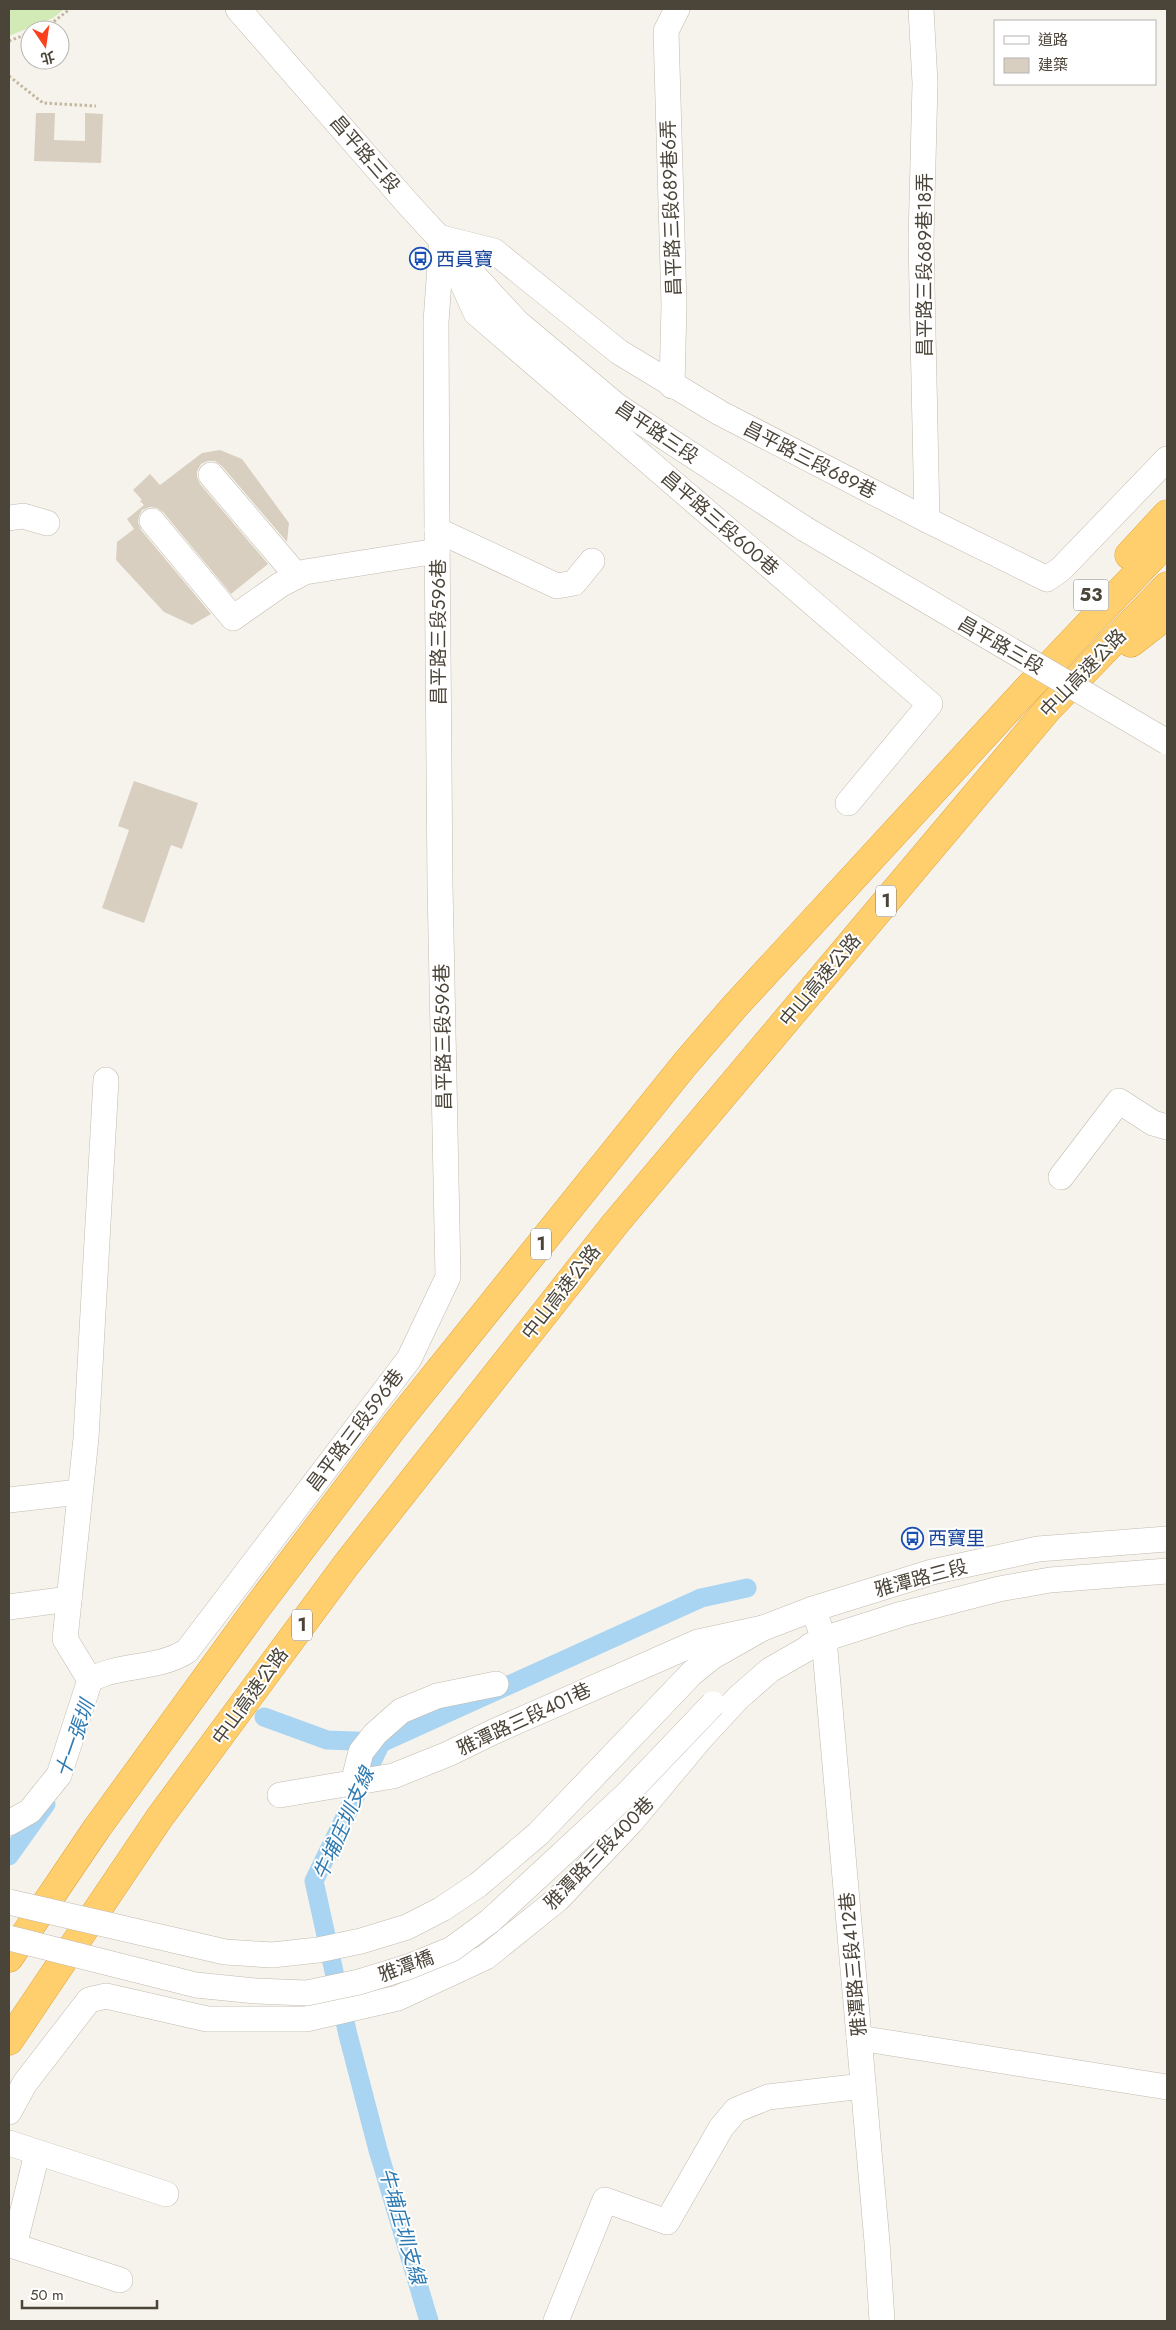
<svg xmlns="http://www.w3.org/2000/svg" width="1176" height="2330" viewBox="0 0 1176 2330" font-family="Jost,'Noto Sans TC',sans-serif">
<rect width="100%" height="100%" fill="#f6f3ec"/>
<path fill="#d2eab5" d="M9,9H64L53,18L9,36Z"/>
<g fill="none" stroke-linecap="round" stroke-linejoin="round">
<g stroke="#a9d4f2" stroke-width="19">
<path d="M264,1717L327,1740L379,1742"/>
<path d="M9,1856L46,1804"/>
<path d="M429,2321L378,2150L348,2035L314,1881L381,1743L701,1598L747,1588"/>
</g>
</g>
<g fill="#d8cfc1">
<path d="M36,113H55L54,140L85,141V113L103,114L101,163L34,161Z"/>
<path d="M220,450L242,459L289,523L287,542L222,466L215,461H208L201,464L197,471V477L200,484L268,564L231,594L163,512L157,508L150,507L142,510L139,516L138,523L141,530L211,614L192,625L164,612L116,560L117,542L134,529L127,519L144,505L140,501L142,500L133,490L150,474L160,485L202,453Z"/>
<path d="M134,781L198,803L182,849L171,845L144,923L102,908L129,830L118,826Z"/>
</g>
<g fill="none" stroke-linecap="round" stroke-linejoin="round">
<defs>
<g id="minor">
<path d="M238,9L409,205L517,322L617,406L805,529"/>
<path d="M921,9L925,83L921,240L927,520"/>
<path d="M442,238L494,251L619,352L720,413L927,520L1047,579L1061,569L1167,459"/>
<path d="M443,240L476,313L930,704L848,803"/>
<path d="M672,386L674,305L666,31L677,9"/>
<path d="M211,475L297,576"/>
<path d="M9,518L23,516L47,523"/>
<path d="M152,521L233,618L280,585L305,572L437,551"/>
<path d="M437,530L557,586L574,583L592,561"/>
<path d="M1061,1177L1119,1101L1153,1123L1167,1127"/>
<path d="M9,1500L79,1492"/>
<path d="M9,1607L69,1599"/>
<path d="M813,1609L824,1639L877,2242L882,2321"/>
<path d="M810,1646L824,1639L902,1614L999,1589L1050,1580L1167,1571"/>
<path d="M692,1673L712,1657L763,1628L813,1609L932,1572L1038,1549L1167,1539"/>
<path d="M90,1680C121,1663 157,1670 187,1651L409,1359L448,1277L440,885L437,530L436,322L442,238"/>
<path d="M353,1783L361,1752L375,1734L401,1711L437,1696L496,1684"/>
<path d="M280,1795L393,1776L448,1754L493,1732L698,1642L763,1628"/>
<path d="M9,1823L30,1811L59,1775L90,1680L65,1639L86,1438L106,1080"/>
<path d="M859,2038L1167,2087"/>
<path d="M9,2112L25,2083L89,2000L106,1996L207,2019H306L398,1998L486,1957L558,1899L631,1822L701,1738L738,1698L770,1670L824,1639"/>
<path d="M9,2143L166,2194"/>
<path d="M37,2154L14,2246L120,2280"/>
<path d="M556,2321L605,2200L667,2222L721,2128L736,2110L768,2097L863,2086"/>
</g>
<g id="highway">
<path d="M1129,555L1167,514"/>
<path d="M1131,643L1167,615"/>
<path d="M9,1958L97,1828L256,1609L396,1424L685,1064L736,1005L1029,687L1167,542"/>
<path d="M9,2041L160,1817L346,1565L615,1224L1048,709L1167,586"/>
</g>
</defs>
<use href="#minor" stroke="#c2bbae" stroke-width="26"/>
<use href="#highway" stroke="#e0a43c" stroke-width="29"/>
<g stroke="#c4b79f" stroke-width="3" stroke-dasharray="2.5 2.5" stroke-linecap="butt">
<path d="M36,30L48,26L70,9"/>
<path d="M9,41L30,33"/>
<path d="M9,76L43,103L96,106"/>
</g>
<use href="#minor" stroke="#fff" stroke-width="25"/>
<use href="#highway" stroke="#ffcf6e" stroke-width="28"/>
<defs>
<g id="minor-bridge">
<path d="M805,529L1167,742"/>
<path d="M9,1902L225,1952L272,1955L318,1950L361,1941L407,1927L442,1909L478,1885L538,1834L692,1673"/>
<path d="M9,1938L196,1985L256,1991L307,1993L359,1982L408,1967L452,1949L490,1921L626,1795L713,1704"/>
</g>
</defs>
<use href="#minor-bridge" stroke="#c2bbae" stroke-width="26" stroke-linecap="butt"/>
<use href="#minor-bridge" stroke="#fff" stroke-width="25"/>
</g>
<defs>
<symbol id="bus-ring" viewBox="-11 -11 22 22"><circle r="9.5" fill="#fff" stroke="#1a4fb4" stroke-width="1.5"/><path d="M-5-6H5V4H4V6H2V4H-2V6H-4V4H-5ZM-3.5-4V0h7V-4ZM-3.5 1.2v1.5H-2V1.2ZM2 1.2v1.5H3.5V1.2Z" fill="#1a4fb4"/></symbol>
</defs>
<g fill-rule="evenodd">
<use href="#bus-ring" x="408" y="246" width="25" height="25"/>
<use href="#bus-ring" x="900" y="1526" width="25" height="25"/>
</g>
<g text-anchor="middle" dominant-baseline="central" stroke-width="4" stroke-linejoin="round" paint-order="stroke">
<g fill="#fff" stroke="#817c74" stroke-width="1">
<rect x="1073.5" y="579.5" width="35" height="31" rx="4"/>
<rect x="876" y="885.5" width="20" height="31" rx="4"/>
<rect x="531" y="1228.5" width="20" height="31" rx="4"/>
<rect x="292" y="1609.5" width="20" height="31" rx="4"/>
</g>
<g font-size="18" font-weight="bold" fill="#4b4439">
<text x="1091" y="595">53</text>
<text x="886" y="901">1</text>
<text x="541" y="1244">1</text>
<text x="302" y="1625">1</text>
</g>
<g font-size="19" fill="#4b4439" stroke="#fff">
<text transform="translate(365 154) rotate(49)">昌平路三段</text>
<text transform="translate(671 208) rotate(-92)">昌平路三段689巷6弄</text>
<text transform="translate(924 265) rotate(-90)">昌平路三段689巷18弄</text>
<text transform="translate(657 432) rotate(34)">昌平路三段</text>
<text transform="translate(810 460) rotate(27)">昌平路三段689巷</text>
<text transform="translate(720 523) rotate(41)">昌平路三段600巷</text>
<text transform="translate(438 632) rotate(-90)">昌平路三段596巷</text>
<text transform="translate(1001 645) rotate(30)">昌平路三段</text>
<text transform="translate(1083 673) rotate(-46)">中山高速公路</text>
<text transform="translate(820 980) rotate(-50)">中山高速公路</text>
<text transform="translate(443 1037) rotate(-91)">昌平路三段596巷</text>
<text transform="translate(561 1292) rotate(-52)">中山高速公路</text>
<text transform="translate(355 1430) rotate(-53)">昌平路三段596巷</text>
<text transform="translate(921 1578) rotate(-15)">雅潭路三段</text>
<text transform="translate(250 1696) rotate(-54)">中山高速公路</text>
<text transform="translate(524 1719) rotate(-25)">雅潭路三段401巷</text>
<text transform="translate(599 1853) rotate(-46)">雅潭路三段400巷</text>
<text transform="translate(853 1964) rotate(-95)">雅潭路三段412巷</text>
<text transform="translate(406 1966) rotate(-20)">雅潭橋</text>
</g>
<g font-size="19" fill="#164399" stroke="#fff" text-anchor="start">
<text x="436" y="259">西員寶</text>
<text x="928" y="1538">西寶里</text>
</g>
<g font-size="20" font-style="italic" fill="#2e7ab2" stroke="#fff">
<text transform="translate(75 1739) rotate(-71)">十一張圳</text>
<text transform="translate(344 1824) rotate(-66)">牛埔庄圳支線</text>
<text transform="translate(402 2226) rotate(74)">牛埔庄圳支線</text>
</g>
</g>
<rect width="1176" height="2330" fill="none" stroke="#4b4439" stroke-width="20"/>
<rect x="994" y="20" width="162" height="65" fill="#ffffff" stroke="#b7b4b0"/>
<rect x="1004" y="36" width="25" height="8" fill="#ffffff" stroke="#b7b4b0"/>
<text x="1038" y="45" font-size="15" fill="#4b4439">道路</text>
<rect x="1004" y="58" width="25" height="15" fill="#d8cfc1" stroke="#b7b4b0"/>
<text x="1038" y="70" font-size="15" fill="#4b4439">建築</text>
<g transform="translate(45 45) rotate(167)"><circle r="24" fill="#ffffff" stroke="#b7b4b0"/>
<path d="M0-4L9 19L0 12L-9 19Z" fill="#fc3f1d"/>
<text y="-8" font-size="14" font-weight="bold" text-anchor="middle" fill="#4b4439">北</text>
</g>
<path d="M22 2300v8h135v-8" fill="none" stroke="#4b4439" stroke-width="2.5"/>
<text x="30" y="2300" font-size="15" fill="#4b4439" stroke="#ffffff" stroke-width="4" paint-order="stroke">50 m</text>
</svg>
